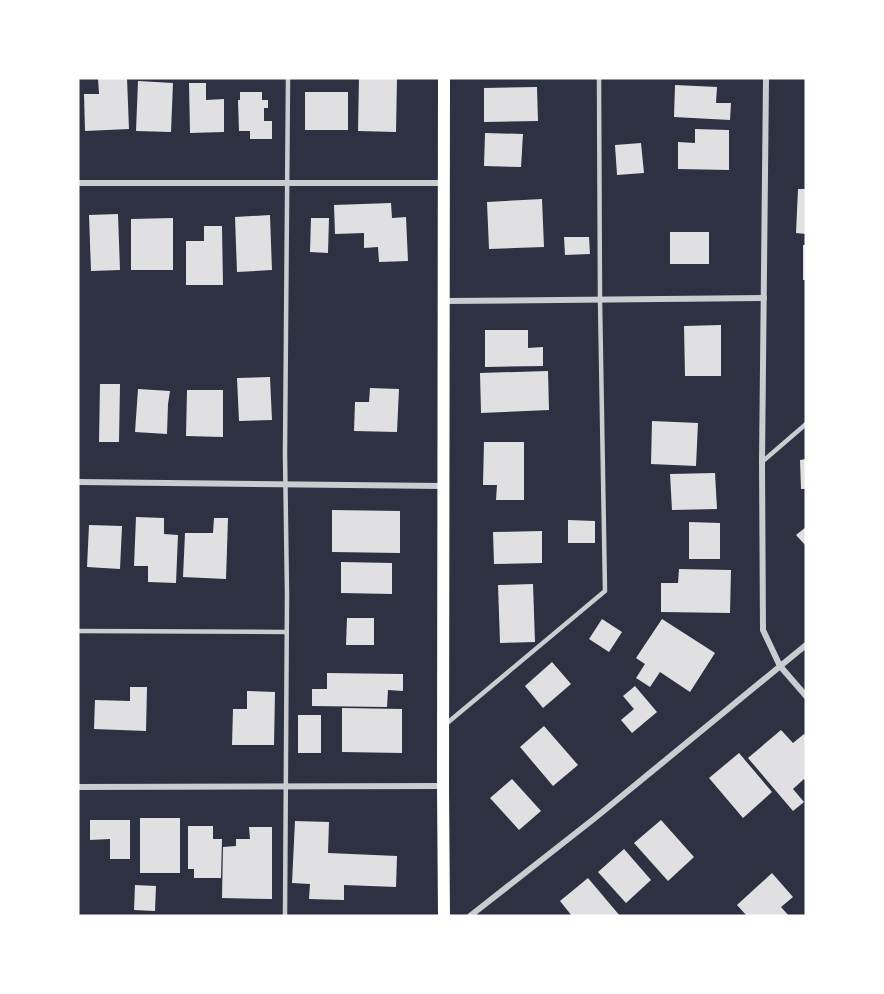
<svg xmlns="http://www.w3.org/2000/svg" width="884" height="994" viewBox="0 0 884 994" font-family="Manrope,sans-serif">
<rect width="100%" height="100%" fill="#2d3142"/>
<g fill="#e0e0e3">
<path d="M98,78H127L129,129L85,131L84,94H99Z"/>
<path d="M359,78H397L396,132L358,131Z"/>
<path d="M138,81L173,83L171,132L136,131Z"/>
<path d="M189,83H206V100L224,99V132L190,133Z"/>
<path d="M675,85L717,87L716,103H731L730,120L674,117Z"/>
<path d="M537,87L538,121L484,122V88Z"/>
<path d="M240,92H262V100H268V108H264V121H272V139H250V131H239L238,100H240Z"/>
<rect x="305" y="92" width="43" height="38"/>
<path d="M695,129L729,130V170L678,169V142L695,143Z"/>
<path d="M485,133L523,134L521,167L484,166Z"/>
<path d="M641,143L644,173L617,175L615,145Z"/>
<path d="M798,189H806V234L796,233Z"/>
<path d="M542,199L544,247L489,249L487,202Z"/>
<path d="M391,203L392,218L406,217L408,261L379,262L378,247L364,248V233L335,234L334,205Z"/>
<path d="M118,214L120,270L91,271L89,215Z"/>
<path d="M270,215L272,270L237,272L235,217Z"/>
<path d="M173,218V270H131V219Z"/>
<path d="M311,218H329L328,253L310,252Z"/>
<path d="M204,226H222L223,285H186V241H204Z"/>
<rect x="670" y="232" width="39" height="32"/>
<path d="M564,237H589L590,254L565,255Z"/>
<rect x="803" y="245" width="3" height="35"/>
<path d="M721,325V376H685L684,326Z"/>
<path d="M485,330H528V348L543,347V366L485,367Z"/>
<path d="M548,371L549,410L481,413L480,373Z"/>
<path d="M270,377L272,420L239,421L237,378Z"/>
<path d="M100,384H120L119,442H99Z"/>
<path d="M370,388L399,389L397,432L354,431L355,402H369Z"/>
<path d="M138,389L170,391L168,404L167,434L135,432Z"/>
<path d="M187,390H223V437L186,436Z"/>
<path d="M652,421L698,423L696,466L651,464Z"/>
<path d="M484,442H524V500H496L497,485H483Z"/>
<path d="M806,459V489H801L800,460Z"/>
<path d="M715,473L717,509L672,510L670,474Z"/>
<path d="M332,510L400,511V553L332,552Z"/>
<path d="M136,517L164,518V534L178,535L176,583L148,582V566H134Z"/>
<path d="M214,518H228L226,579L183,577L185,533H213Z"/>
<path d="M568,520L595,521V543H568Z"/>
<path d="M689,522L720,523V559H689Z"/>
<path d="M89,525L122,526L120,569L87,567Z"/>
<path d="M806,527V546L796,535Z"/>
<path d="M542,531V563L494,564L493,532Z"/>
<path d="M341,562L392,563V594L341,593Z"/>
<path d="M679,569L731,570L730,613L661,612V583H678Z"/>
<path d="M533,584L535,642L500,643L498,585Z"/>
<path d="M347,618H374V645H346Z"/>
<path d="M602,619L622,632L609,652L589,639Z"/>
<path d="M662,619L715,653L690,692L660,672L650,687L636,678L645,664L636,658Z"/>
<path d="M552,662L571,684L543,708L525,686Z"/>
<path d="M327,673L403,674V691L388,690L387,707L312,706V689H327Z"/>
<path d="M635,686L657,712L632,733L621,720L634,709L623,696Z"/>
<path d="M130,687H147L146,731L94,729L95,700L130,701Z"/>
<path d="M247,691L275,692L274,745H232L233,709H247Z"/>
<path d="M342,708L402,709V753L342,752Z"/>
<rect x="298" y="715" width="23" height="38"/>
<path d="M544,726L578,765L553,786L520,747Z"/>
<path d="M781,730L793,743L804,734L806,737V782L804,779L793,789L804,802L793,811L748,758Z"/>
<path d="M739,753L772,792L743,818L709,778Z"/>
<path d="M512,779L541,811L519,830L490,798Z"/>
<rect x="140" y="818" width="40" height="55"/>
<path d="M90,820H130V859H110V839L90,840Z"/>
<path d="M661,820L694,857L668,881L634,843Z"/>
<path d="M295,821L329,822L328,853L397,856L396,887L344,885V900L309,899L310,884L292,883Z"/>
<path d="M188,826H213V839H222L221,878H194V869H188Z"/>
<path d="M249,827H272V899L222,898L223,847L236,846V839H250Z"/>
<path d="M624,849L651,880L626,903L598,872Z"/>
<path d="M772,873L793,897L781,907L789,916H747L737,905Z"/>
<path d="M588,878L620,916H572L560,901Z"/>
<path d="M135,885L156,886L155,911L134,910Z"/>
</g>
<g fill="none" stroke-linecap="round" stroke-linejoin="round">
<g stroke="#caccd0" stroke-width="4.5">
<path d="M763,461L806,424"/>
<path d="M78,631L286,632"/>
<path d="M446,724L605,591L600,300L599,78"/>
<path d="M285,916L287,594L285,454L288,78"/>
</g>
<g stroke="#caccd0" stroke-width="6">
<path d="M766,78L762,462L763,630L780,666L806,696"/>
<path d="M78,183H444"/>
<path d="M444,301L764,298"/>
<path d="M78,482L443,486"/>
<path d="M78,787L443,786"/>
<path d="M470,916L595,818L806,645"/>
</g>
<path stroke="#fff" stroke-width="12" d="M444,78L443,786L444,916"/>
</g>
<rect width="884" height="994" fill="none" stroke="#ffffff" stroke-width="159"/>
</svg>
